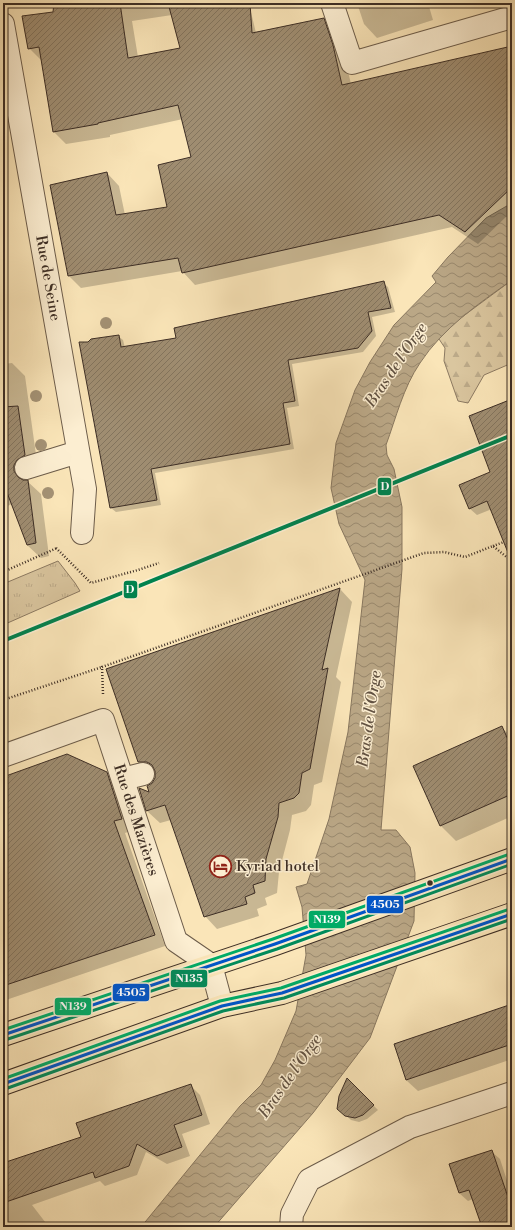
<svg xmlns="http://www.w3.org/2000/svg" width="515" height="1230" viewBox="0 0 515 1230" font-family="'Libre Bodoni',serif">
<defs>
<pattern id="grass-tufts" width="24" height="20" patternUnits="userSpaceOnUse"><rect width="24" height="20" fill="#dac69f"/><path d="M3 7l-1-3M5 7V3M7 7l1-3M15 17l-1-3M17 17v-4M19 17l1-3" fill="none" stroke="#bcaa89"/></pattern>
<pattern id="forest-firs" width="22" height="20" patternUnits="userSpaceOnUse"><rect width="22" height="20" fill="#dac69f"/><path d="M5 1l3.5 6h-7zM16 11l3.5 6h-7z" fill="#bcaa89"/></pattern>
<pattern id="water-waves" width="16" height="10" patternUnits="userSpaceOnUse"><rect width="16" height="10" fill="#baa786"/><path d="M0 5q4-4 8 0t8 0" fill="none" stroke="#98886d"/></pattern>
<pattern id="building-hatch" width="6" height="6" patternUnits="userSpaceOnUse"><rect width="6" height="6" fill="#9f8d71"/><path d="M-1 1l2-2M0 6l6-6M5 7l2-2" fill="none" stroke="#83745d"/></pattern>
</defs>
<rect width="100%" height="100%" fill="#fae5b8"/>
<filter id="stains"><feTurbulence type="fractalNoise" baseFrequency=".005" numOctaves="4"/><feColorMatrix values="0 0 0 0 .2 0 0 0 0 .09 0 0 0 0 .02 0 0 0 .5 -.17"/></filter>
<radialGradient id="worn" r=".72"><stop offset=".6" stop-color="#630" stop-opacity="0"/><stop offset="1" stop-color="#630" stop-opacity=".3"/></radialGradient>
<path fill="url(#grass-tufts)" stroke="#8c7a62" d="M58,561L75,583L80,591L3,625V584Z"/>
<path fill="url(#forest-firs)" stroke="#8c7a62" d="M512,280V363L484,375L468,403L458,401L444,361L445,348L439,339L458,320Z"/>
<path fill="url(#water-waves)" stroke="#88775f" d="M512,203V280C478,304 443,328 420,363C403,388 396,418 386,445L387,455L394,469L402,507V569L381,830H396L410,847L415,873L414,921L370,1038L313,1113L214,1227H141L240,1106L261,1085L275,1060L296,1011L306,955L302,907L296,887L307,884L329,819L348,732L365,580L339,524L331,488L336,443L355,390L370,362L394,325L436,282L432,276L448,257L486,218Z"/>
<g fill="#0003" fill-rule="evenodd">
<path d="M55,3H245L250,8L256,33L324,19L336,32L345,59L351,84L512,47V211L478,244L452,227L195,285L182,271L81,288L69,276L52,185L107,173L119,186L125,215L168,207L192,157L183,119L110,135V137L66,144L54,132L42,61L29,48L54,13ZM172,15L181,49L138,57L132,21Z"/>
<path d="M357,3H428L433,20L377,38L364,24Z"/>
<path d="M383,283L388,287L395,312L372,317L376,336L363,352L292,364L299,406L287,408L294,449L155,473L161,505L116,512L111,508L88,343L118,336L123,340L125,348L177,339Z"/>
<path d="M12,363L25,376L38,469L27,479V481L41,494L49,556L41,558L27,545L12,504L3,508V364Z"/>
<path d="M512,400V556L492,509L477,515L469,508L491,473Z"/>
<path d="M340,589L352,602L336,677L341,682L322,782L314,785L311,805L306,811L292,815L290,830L279,872L277,893L265,898L267,905L257,909L259,916L217,929L205,916L171,820L160,823L147,811L140,790L151,794L156,775H152L139,762Z"/>
<path d="M502,728L512,737V816L456,841L441,826Z"/>
<path d="M107,773L118,785L133,830L125,833L165,946L3,1001V778Z"/>
<path d="M512,1005V1059L418,1091L406,1080L395,1045Z"/>
<path d="M348,1080L378,1110L367,1119L359,1122L351,1120L343,1113Z"/>
<path d="M191,1086L200,1095L210,1124L182,1134L190,1156L167,1164L146,1152L137,1175L105,1186L100,1181L32,1205L49,1227H3V1164L82,1138Z"/>
<path d="M491,1151L500,1159L512,1196V1227H483L473,1199L468,1201L459,1193Z"/>
</g>
<g fill="url(#building-hatch)" stroke="#3d2e25">
<path d="M54,3H120L128,58L180,48L168,3H250L252,33L324,18L333,45L342,85L512,46V187L465,232L439,215L182,273L178,258L68,276L50,185L107,172L116,215L167,207L158,165L191,157L178,105L98,123V124L53,132L39,47L28,49L22,16L53,12Z"/>
<path d="M384,281L391,308L368,312L372,331L358,348L288,360L295,401L283,403L290,444L151,469L157,500L110,508L79,342H88L91,339L119,335L121,347L176,338L174,328Z"/>
<path d="M512,399V560H511L487,501L469,509L459,485L490,472L469,416Z"/>
<path d="M18,406L25,455L17,460L14,465V471L18,477L23,480H28L36,543L27,545L3,482V407Z"/>
<path d="M340,588L322,670L328,668L310,769L302,773L299,793L294,798L279,803L278,817L266,859L265,881L253,885L255,893L245,897L247,904L204,917L165,805L146,811L139,788L149,792L147,786L152,783L155,778V771L152,765L147,762H138L106,669Z"/>
<path d="M502,726L512,749V794L440,826L413,766Z"/>
<path d="M67,754L107,772L122,819L114,821L155,935L3,986V777Z"/>
<path d="M512,1004V1044L406,1080L394,1044Z"/>
<path d="M347,1078L374,1105L363,1115L355,1118L345,1116L337,1109L339,1096Z"/>
<path d="M191,1084L202,1115L174,1125L182,1147L157,1156L137,1144L129,1166L95,1178L93,1172L3,1203V1163L81,1137L76,1123Z"/>
<path d="M492,1150L512,1209V1227H482L469,1190L459,1193L449,1164Z"/>
</g>
<g fill="none" stroke-linecap="round" stroke-linejoin="round">
<defs>
<g id="minor">
<path d="M332,3L352,63L512,17"/>
<path d="M3,24L85,489L82,533"/>
<path d="M26,468L78,452"/>
<path d="M3,756L103,720L176,941L211,965L222,1006"/>
<path d="M123,779L143,774"/>
<path d="M291,1227L292,1214L309,1180L410,1127L512,1093"/>
</g>
<g id="major">
<path d="M3,1035L275,944L512,859"/>
<path d="M3,1084L222,1006L282,993L512,914"/>
</g>
</defs>
<use href="#minor" stroke="#6c5c4a" stroke-width="24"/>
<use href="#major" stroke="#3d2e25" stroke-width="24"/>
<g stroke="#3d2e25" stroke-width="2.5" stroke-dasharray="1 2" stroke-linecap="butt">
<path d="M493,546L504,542"/>
<path d="M56,548L91,583L138,570L159,563"/>
<path d="M3,572L57,548"/>
<path d="M103,694L102,667L424,553L444,552L465,557L493,546L509,559H512"/>
<path d="M3,700L102,667"/>
</g>
<use href="#minor" stroke="#fceed1" stroke-width="22"/>
<use href="#major" stroke="#fae5b8" stroke-width="22"/>
<defs>
<g id="bus-1">
<path d="M3,1035L275,944L512,859"/>
<path d="M3,1084L222,1006L282,993L512,914"/>
</g>
<g id="bus-2">
<path d="M5,1040L277,949L512,864"/>
<path d="M5,1089L223,1011L284,998L512,919"/>
</g>
<g id="bus-3">
<path d="M3,1030L273,939L510,854"/>
<path d="M3,1079L220,1001L281,988L510,909"/>
</g>
</defs>
<use href="#bus-1" stroke="#fceed1" stroke-width="6"/>
<use href="#bus-2" stroke="#fceed1" stroke-width="6"/>
<use href="#bus-3" stroke="#fceed1" stroke-width="6"/>
<use href="#bus-1" stroke="#0055c8" stroke-width="3"/>
<use href="#bus-2" stroke="#008b5a" stroke-width="3"/>
<use href="#bus-3" stroke="#00ab66" stroke-width="3"/>
<defs>
<path id="rail-1" d="M3,641L512,435"/>
</defs>
<use href="#rail-1" stroke="#fceed1" stroke-width="7"/>
<use href="#rail-1" stroke="#00824e" stroke-width="4"/>
</g>
<g fill="#a39174">
<circle cx="106" cy="323" r="6"/>
<circle cx="36" cy="396" r="6"/>
<circle cx="41" cy="445" r="6"/>
<circle cx="48" cy="493" r="6"/>
</g>
<defs>
<symbol id="hotel-ring" viewBox="-11 -11 22 22"><circle r="9.5" fill="#fceed1" stroke="#8f2418" stroke-width="1.5"/><path d="M-6-4.5h1.5V1H6V5H4.5V3h-9V5H-6ZM-4 0a1.8 1.8 0 1 1 3.6 0ZM.5 0V-2.5h3Q6-2.5 6 0Z" fill="#8f2418"/></symbol>
</defs>
<g fill-rule="evenodd">
<use href="#hotel-ring" x="208" y="854" width="25" height="25"/>
</g>
<circle fill="#3d2e25" stroke="#fceed1" stroke-width="1.5" cx="430" cy="883" r="3.5"/>
<g text-anchor="middle" dominant-baseline="central" stroke-width="3" stroke-linejoin="round" paint-order="stroke">
<g font-size="15" fill="#3d2e25" stroke="#fceed1">
<text transform="translate(48 278) rotate(80)">Rue de Seine</text>
<text transform="translate(136 820) rotate(72)">Rue des Mazières</text>
</g>
<g font-size="15" fill="#3d2e25" stroke="#fceed1" text-anchor="start">
<text x="236" y="866">Kyriad hotel</text>
</g>
<g font-size="16" font-style="italic" fill="#625242" stroke="#fceed1">
<text transform="translate(396 365) rotate(-56)">Bras de l'Orge</text>
<text transform="translate(369 719) rotate(-82)">Bras de l'Orge</text>
<text transform="translate(290 1076) rotate(-55)">Bras de l'Orge</text>
</g>
</g>
<g stroke="#fceed1" stroke-width="1.5">
<rect x="377" y="477" width="15" height="19" rx="4" fill="#00824e"/>
<rect x="123" y="580" width="15" height="19" rx="4" fill="#00824e"/>
<rect x="366" y="895" width="38" height="19" rx="4" fill="#0055c8"/>
<rect x="308" y="910" width="38" height="19" rx="4" fill="#00ab66"/>
<rect x="170" y="969" width="38" height="19" rx="4" fill="#008b5a"/>
<rect x="112" y="983" width="38" height="19" rx="4" fill="#0055c8"/>
<rect x="54" y="997" width="38" height="19" rx="4" fill="#00ab66"/>
</g>
<g font-size="11" text-anchor="middle" font-weight="bold" fill="#fff">
<text x="385" y="490">D</text>
<text x="130" y="593">D</text>
<text x="385" y="908">4505</text>
<text x="327" y="923">N139</text>
<text x="189" y="982">N135</text>
<text x="131" y="996">4505</text>
<text x="73" y="1010">N139</text>
</g>
<rect width="515" height="1230" fill="none" stroke="#fae5b8" stroke-width="16"/>
<rect x="4" y="4" width="507" height="1222" fill="none" stroke="#3d2e25" stroke-width="2"/>
<rect x="8" y="8" width="499" height="1214" fill="none" stroke="#3d2e25"/>
<rect width="100%" height="100%" filter="url(#stains)"/>
<rect width="100%" height="100%" fill="url(#worn)"/>
</svg>
